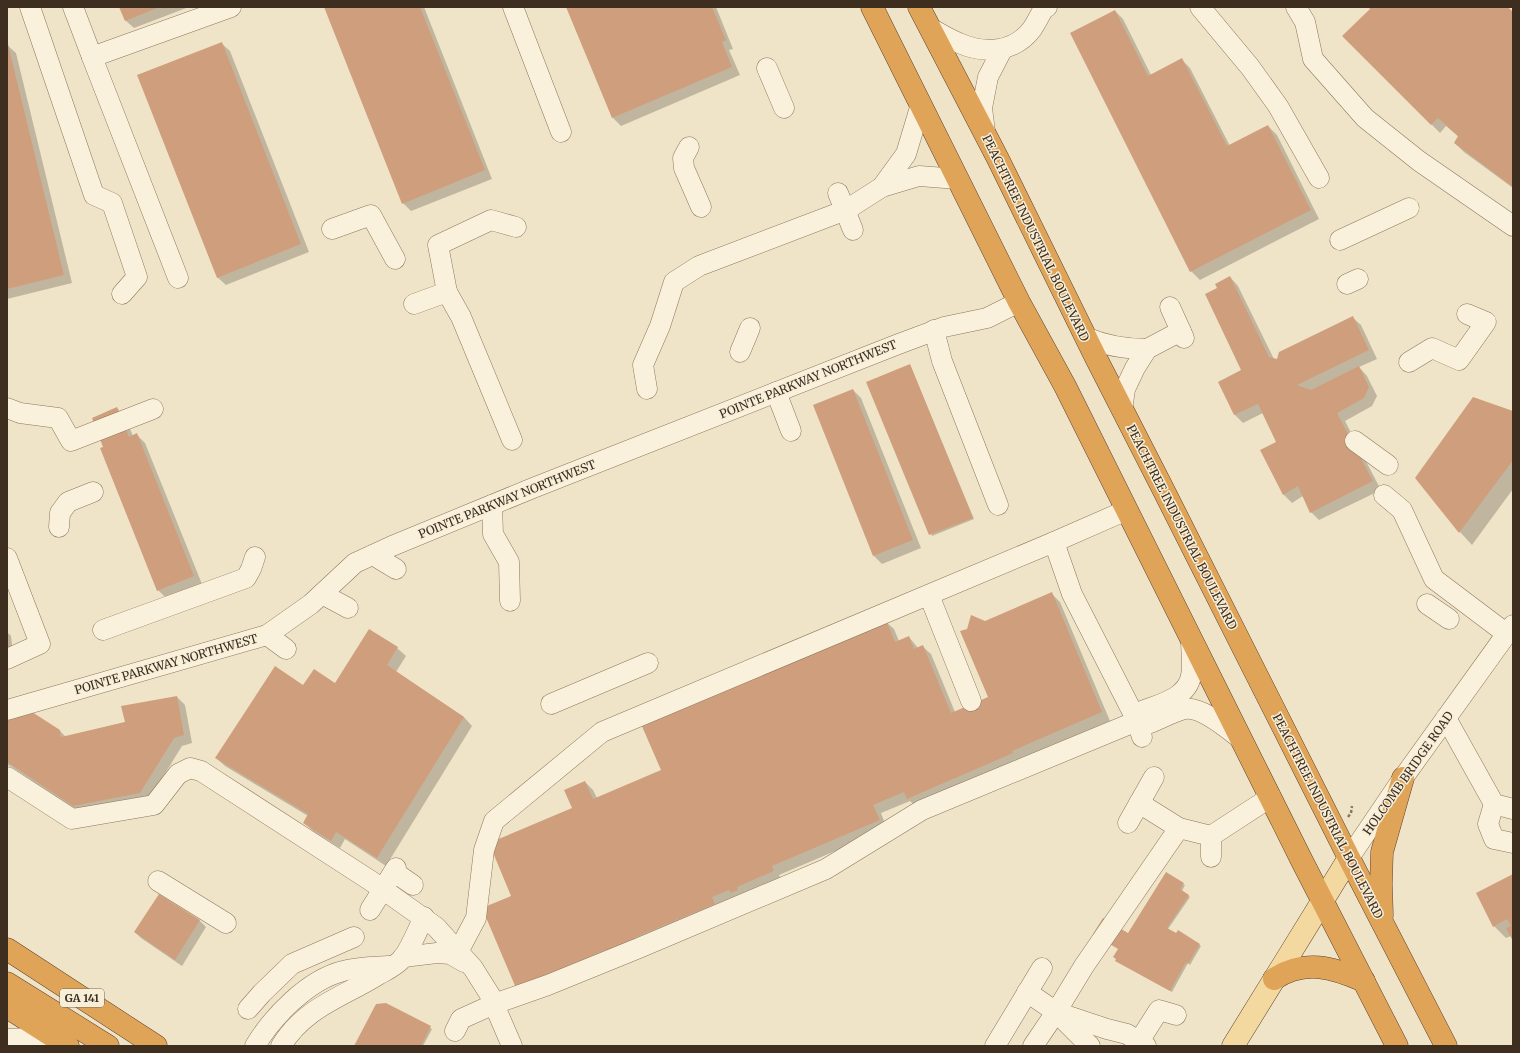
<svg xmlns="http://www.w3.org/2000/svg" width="1520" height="1053" viewBox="0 0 1520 1053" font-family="Merriweather,serif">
<rect width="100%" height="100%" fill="#f0e4c8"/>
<g fill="#0003">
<path d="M120,7H189L134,28L125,20Z"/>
<path d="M325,7H424L492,179L411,211L403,203Z"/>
<path d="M567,7H716L733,49L729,50L740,75L621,126L613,118Z"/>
<path d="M1369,7H1506L1513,13V188L1464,152L1455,143L1459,137L1446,126L1440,133L1344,36L1371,10Z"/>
<path d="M1115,11L1123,19L1151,75L1182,60L1190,68L1230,146L1268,126L1277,135L1319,219L1200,280L1191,271L1071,33Z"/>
<path d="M221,43L230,51L309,252L226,285L217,277Z"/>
<path d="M7,45L16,53L72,283L7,299Z"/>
<path d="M1230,277L1238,286L1274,359L1277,360L1352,317L1361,325L1377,359L1359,367L1367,376L1377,396L1372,406L1345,421L1381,490L1319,520L1311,512L1303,496L1292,503L1284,495L1262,450L1277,443L1263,413L1243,423L1235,415L1219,382L1243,371L1218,289Z"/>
<path d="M910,365L974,519L932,536L868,383Z"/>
<path d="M853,390L861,398L921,548L882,564L874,556Z"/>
<path d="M117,408L125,417L133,436L137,435L145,443L202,584L166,598L158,590Z"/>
<path d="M1513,412V489L1472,545L1460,532L1417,478Z"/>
<path d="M1051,593L1060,602L1110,721L1020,759L916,807L910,801L881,813L887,829L779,875L781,879L525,996L512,896L573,809L585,782L593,790L597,798L662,771L885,621L894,629L899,641L909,637L918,648L922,646L931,654L955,712L989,698L985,622Z"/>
<path d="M7,632L11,636L13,653L7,655Z"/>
<path d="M397,648L406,656L396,672L464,717L472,726L386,866L345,839L340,848L313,831L304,823L308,816L225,766L216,758L304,686L335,684Z"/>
<path d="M177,697L185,705L192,743L182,746L148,801L82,814L7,764V721L60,731L66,737L126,722Z"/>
<path d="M1513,875V939L1511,936L1506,938L1494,926Z"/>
<path d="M1183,884L1185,885L1182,891L1190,897L1168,929L1201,946L1190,965L1188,963L1172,992L1118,962L1128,935Z"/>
<path d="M159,896L200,921L206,927L182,966L141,938L135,932Z"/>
<path d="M386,1004L432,1029L423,1046H355Z"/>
</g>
<g fill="#cf9f7d">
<path d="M119,7H160L125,21Z"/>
<path d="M324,7H420L485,170L402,204Z"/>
<path d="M566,7H712L726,40L722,42L732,67L612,118Z"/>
<path d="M1368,7H1508L1513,12V187L1454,143L1458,136L1438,118L1431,125L1342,36L1370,9Z"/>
<path d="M1115,10L1148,76L1182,58L1227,146L1268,125L1311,210L1190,272L1070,33Z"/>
<path d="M222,42L301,244L217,278L137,75Z"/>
<path d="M7,44H8L64,275L7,289Z"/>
<path d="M1230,276L1269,357L1277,359L1279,352L1353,316L1369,350L1297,385L1311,390L1359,366L1369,387L1364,398L1337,413L1373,481L1310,513L1298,486L1283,495L1260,450L1276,442L1258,404L1234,415L1218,382L1241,370L1205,294L1217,288L1215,284Z"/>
<path d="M910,364L973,518L929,535L866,382Z"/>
<path d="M853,389L913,540L873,556L813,405Z"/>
<path d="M1473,397L1513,411V460L1459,533L1415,478Z"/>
<path d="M117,407L129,437L137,433L194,576L157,591L100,448L103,447L92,418Z"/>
<path d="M1052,592L1102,712L1012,751L1013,753L907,799L904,792L873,805L880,820L772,866L774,871L737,887L738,890L731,893L729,890L712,897L715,904L636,937L633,943L610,952L605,950L516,988L482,908L511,896L489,843L572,808L564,790L585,781L593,799L661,770L641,724L886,620L895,642L909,636L914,649L923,645L951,713L988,697L960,631L967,629L971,615L985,621Z"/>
<path d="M369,629L398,647L387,665L464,717L377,858L336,832L331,841L303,823L308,814L215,758L275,666L303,685L314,669L335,683Z"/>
<path d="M177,696L184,735L174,738L140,793L73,806L7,762V719L32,712L60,730L61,737L125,722L121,706Z"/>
<path d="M1166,872L1184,883L1180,889L1189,895L1167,928L1176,933L1178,930L1200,944L1188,964L1186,962L1170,991L1115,961L1116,959L1113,957L1118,949L1093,934L1103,918L1128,933Z"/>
<path d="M1513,874V941L1506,928L1511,926L1507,919L1493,927L1476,893Z"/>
<path d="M159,894L200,920L175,960L134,932Z"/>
<path d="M386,1003L431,1026L421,1046H354L376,1004Z"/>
</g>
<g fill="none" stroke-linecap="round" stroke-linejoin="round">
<defs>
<g id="minor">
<path d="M30,7L94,195L112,203L137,277L122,294"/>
<path d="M73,7L92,57L231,7"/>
<path d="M513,7L561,132"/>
<path d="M1200,7L1250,67L1278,106L1319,178"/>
<path d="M1296,7L1305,22L1313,59L1365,118L1419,161L1513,226"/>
<path d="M929,27C939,33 949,39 959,43C984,54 1014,53 1032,29C1036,23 1040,15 1044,8L1047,7"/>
<path d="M92,57L178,278"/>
<path d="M767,68L784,108"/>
<path d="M985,132L982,108L988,77L1002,50"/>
<path d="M689,147L683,158L684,168L701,207"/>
<path d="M882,187L906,154L921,104"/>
<path d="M838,193L853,230"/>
<path d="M332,229L371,215L395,259"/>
<path d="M1340,240L1409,208"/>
<path d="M1347,284L1358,279"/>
<path d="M447,292L461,317L512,440"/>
<path d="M414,304L447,292L438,245L491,220L516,227"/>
<path d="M1170,307L1184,338"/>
<path d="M934,330L942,361L998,505"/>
<path d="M1085,337C1106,346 1124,349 1147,349"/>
<path d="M740,352L750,328"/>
<path d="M1409,362L1432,348L1459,360L1486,322L1467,314"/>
<path d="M647,389L643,365L660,326L674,282L699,266L846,210L882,187L919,176L958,179"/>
<path d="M776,392L791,431"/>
<path d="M7,408L20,413L58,418L71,441L153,409"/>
<path d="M1122,410L1125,389L1135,368L1147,349L1181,331"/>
<path d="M1355,441L1388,465"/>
<path d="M1384,495L1402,510L1434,579L1507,634"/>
<path d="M492,505L493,534L509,562L510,601"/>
<path d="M59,527L60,513L68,502L93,492"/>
<path d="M1054,542L1072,594L1137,721L1142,737"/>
<path d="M373,555L396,569"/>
<path d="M7,558L40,644L7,659"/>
<path d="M322,594L348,608"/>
<path d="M929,595L971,701"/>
<path d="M1427,604L1449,619"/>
<path d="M103,630L246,578L251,569L255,557"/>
<path d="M267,635L286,649"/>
<path d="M551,704L648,663"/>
<path d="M7,710L267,635L311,604L355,563L392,546L533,488L896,345L944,327L987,318L1019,302"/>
<path d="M1446,718L1494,804L1513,809"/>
<path d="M1137,721L1147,724C1159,720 1172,712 1185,709C1202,706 1229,730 1242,740"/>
<path d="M7,777L72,819L154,805L178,774L190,768L201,771L371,881L436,927L473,968L490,995L512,1046"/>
<path d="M1139,803L1179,828L1211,836"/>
<path d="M1494,804L1488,824L1494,839L1513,843"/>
<path d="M1128,823L1154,777"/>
<path d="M1211,857V836L1271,797"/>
<path d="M1349,858L1403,778L1513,625"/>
<path d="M394,872L413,885"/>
<path d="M158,881L226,923"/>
<path d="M370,910L396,868"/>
<path d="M458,952L476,918L484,850L494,821L602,732L1054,542L1127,510"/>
<path d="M403,957L437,953L450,954L464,962"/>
<path d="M1027,992L1056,1012L1090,1046"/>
<path d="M248,1009L262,993L292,964L354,937"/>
<path d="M1056,1012L1107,1029L1127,1034L1146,1046"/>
<path d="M455,1031L461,1019L494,1004L548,985L639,948L826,869L922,810L1137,721L1142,711C1160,704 1187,698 1191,676C1193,664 1191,650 1191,638"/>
<path d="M7,1039L54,1037"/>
<path d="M255,1046C273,1016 308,980 343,971C357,967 374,967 389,966"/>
<path d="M281,1046C305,1007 341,998 378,975C387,970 396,966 403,958C411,947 418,929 424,917"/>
<path d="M995,1046L1042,968"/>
<path d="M1033,1046L1056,1012L1084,966L1179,828"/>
<path d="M1136,1046L1159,1010L1176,1015"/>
</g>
<path id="major" d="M1233,1046L1349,858"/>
<g id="highway">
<path d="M872,7L1019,302L1065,386L1302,861L1397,1046"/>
<path d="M919,7L997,157L1096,358L1163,489L1349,858L1446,1046"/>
<path d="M1382,915L1381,884L1382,852L1403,778"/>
<path d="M7,949L156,1046"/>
<path d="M1274,979C1304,959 1332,967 1364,981"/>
<path d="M7,983L108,1046"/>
<path d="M7,1007L68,1046"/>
</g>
</defs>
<use href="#minor" stroke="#8d765c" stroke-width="21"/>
<use href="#major" stroke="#5b4430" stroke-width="23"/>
<use href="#highway" stroke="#5b4430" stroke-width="23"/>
<path stroke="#8d765c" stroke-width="2.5" stroke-dasharray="3 2" stroke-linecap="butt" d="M1348,817L1351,813L1352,806"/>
<use href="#minor" stroke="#faf1dc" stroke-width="20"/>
<use href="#major" stroke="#f3d9a0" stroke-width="22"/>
<use href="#highway" stroke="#e0a458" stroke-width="22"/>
</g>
<g text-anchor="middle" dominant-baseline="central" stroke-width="3" stroke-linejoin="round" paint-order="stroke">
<rect fill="#f7eed8" stroke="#756857" stroke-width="1" x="60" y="989" width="44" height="18" rx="3"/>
<g font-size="11" font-weight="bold" fill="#3d2e20">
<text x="82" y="998">GA 141</text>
</g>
<g font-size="12" fill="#3d2e20" stroke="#f7eed8">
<text transform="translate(1036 238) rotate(64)">PEACHTREE INDUSTRIAL BOULEVARD</text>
<text transform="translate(808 379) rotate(-22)">POINTE PARKWAY NORTHWEST</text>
<text transform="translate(507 499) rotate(-22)">POINTE PARKWAY NORTHWEST</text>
<text transform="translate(1182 527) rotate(63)">PEACHTREE INDUSTRIAL BOULEVARD</text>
<text transform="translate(166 664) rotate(-16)">POINTE PARKWAY NORTHWEST</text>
<text transform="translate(1408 773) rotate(-55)">HOLCOMB BRIDGE ROAD</text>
<text transform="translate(1328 816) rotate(63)">PEACHTREE INDUSTRIAL BOULEVARD</text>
</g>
</g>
<rect width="1520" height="1053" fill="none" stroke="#3d2e20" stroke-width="16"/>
</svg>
